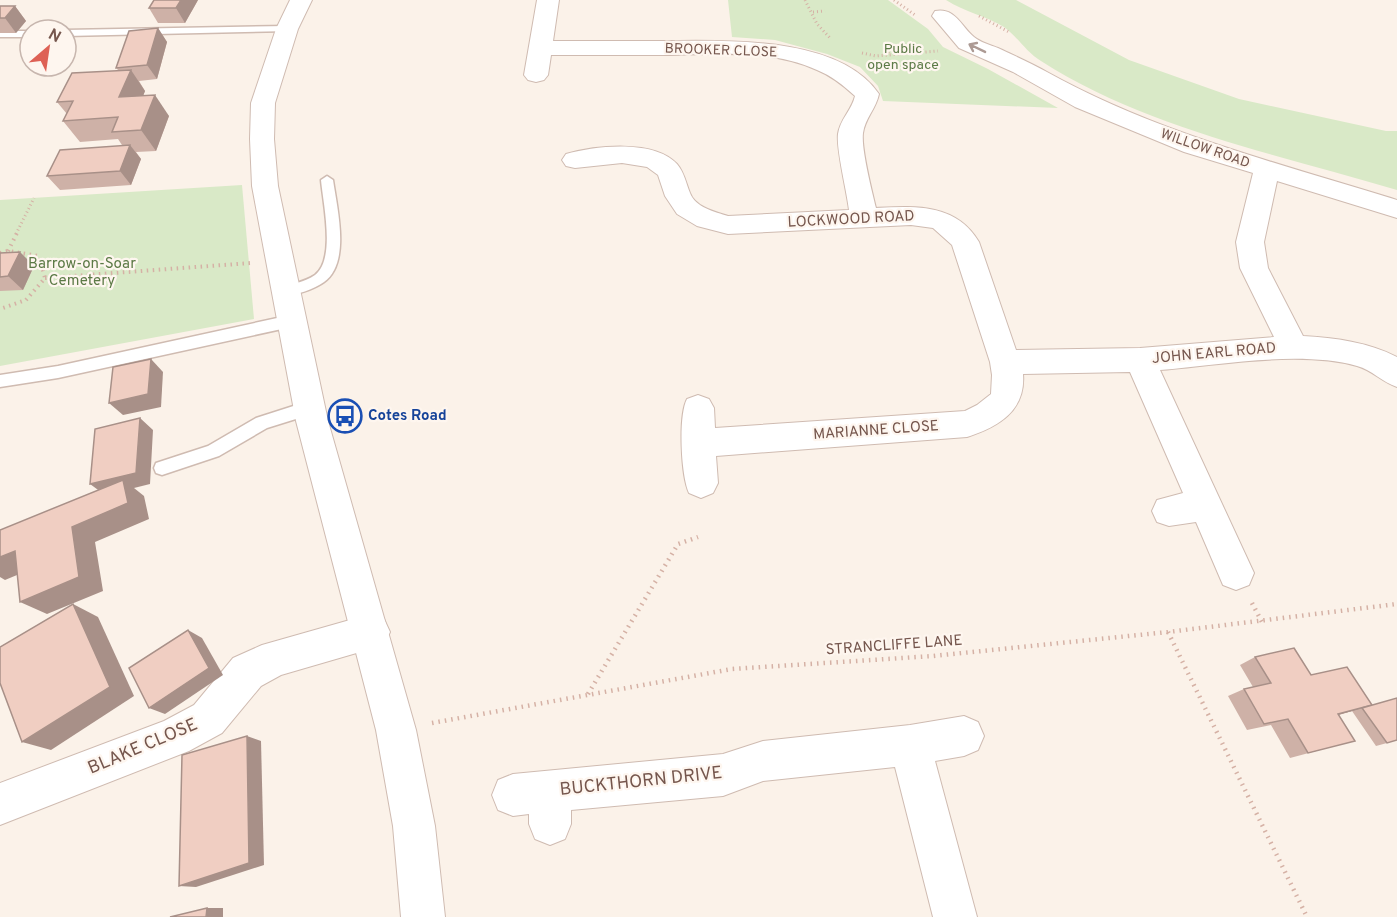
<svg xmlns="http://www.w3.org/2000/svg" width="1397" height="917" viewBox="0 0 1397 917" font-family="Overpass,sans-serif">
<rect width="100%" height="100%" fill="#fbf2e9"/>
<g fill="#d9e9c7">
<path d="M728,0H888L928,29L943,47L988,69L1058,108L883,101L878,86L860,67L827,54L775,40L732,37Z"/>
<path d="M946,0H1016L1129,60L1239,99L1386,131H1397V190C1278,154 1147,129 1041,61C1026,52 1018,37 1004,27C986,16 965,12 946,0Z"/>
<path d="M242,185L254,319L0,366V200Z"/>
</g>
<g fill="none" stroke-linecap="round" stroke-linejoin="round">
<defs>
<g id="service">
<path d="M287,26L291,27V31L66,36L65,30Z"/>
<rect x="0" y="31" width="30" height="6"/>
<path d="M327,176L333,180C337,208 351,263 324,282C313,290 297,294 285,297L280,296L278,292L280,288C291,284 305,282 315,275C336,259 323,203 321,180Z"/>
<path d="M291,315L296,317L298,321L296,325L291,327L58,378L0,387V375L58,366Z"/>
<path d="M309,401L315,403L317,408L315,413L267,428L219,456L162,475L156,473L154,468L156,463L208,446L256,418Z"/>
</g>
<g id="minor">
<path d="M537,0H559L553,41C589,41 626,41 663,41C726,41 839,35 879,94C876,109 865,118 863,133C861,149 872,191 876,208C915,206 956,203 979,242L1016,350L1140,348L1274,337L1240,268L1236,242L1253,173L1184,152L1075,107L1013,72L959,48L932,16L935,11C955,7 961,26 974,37C980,42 990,45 998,48C1015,56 1031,63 1047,72C1157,133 1278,163 1397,200V218L1277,181L1264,242L1268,268L1303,336C1336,338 1368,342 1397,357V387C1382,382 1372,370 1357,366C1300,350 1219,365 1160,370L1254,573L1249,585L1236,590L1223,585L1196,522L1169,526L1157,522L1152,511L1157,500L1183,493L1130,372L1023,374C1026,411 998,427 967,437L716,456L718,483L713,493L701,498L689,493C681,476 678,416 687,399L698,395L709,399L714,408L715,428L965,411L977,405L991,394L992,375L990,362L952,245L933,228L911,225L728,234L697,226L677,214L665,196L658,175L647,167L622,163L575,168L566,166L562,160L566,154C595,146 654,139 677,164C684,172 686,183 690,193C695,207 715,212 728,216L849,210C847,192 836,149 838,134C840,119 852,110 855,96C843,85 832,76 817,70C771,49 715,54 666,55C628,55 589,55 551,55L548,75L544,80L536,82L528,80L524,75Z"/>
<path d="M371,614L384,619L390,632L384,645L281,675L261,686L222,733L189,751L0,825V783L164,721L194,705L233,658L262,645Z"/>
<path d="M964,716L978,722L984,736L978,750L964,756L935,761L977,917H933L895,767L763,781L723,796L571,810V824L565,839L550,845L535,839L529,824V814L513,816L498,810L492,795L498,780L513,774L723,754L763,741L910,725Z"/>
</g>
<path id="tertiary" d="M290,0H312L298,29L275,103L274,139L278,186L328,421L416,730L435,826L445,917H401L393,826L376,730L296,421L252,186L250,139L251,103L276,29Z"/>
</defs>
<use href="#service" stroke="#cfbbb1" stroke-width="3"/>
<use href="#minor" stroke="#cfbbb1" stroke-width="2"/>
<use href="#tertiary" stroke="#cfbbb1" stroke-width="2"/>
<g stroke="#d5b1a5" stroke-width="3" stroke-dasharray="1 3" stroke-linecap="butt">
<path d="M805,0L817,24L831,39"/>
<path d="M894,0L915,15"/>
<path d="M813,12L825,11"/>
<path d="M979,16L1009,32"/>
<path d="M885,45L889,55"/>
<path d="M862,53L876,56L938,51"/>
<path d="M16,234L34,198"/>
</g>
<g stroke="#d5b1a5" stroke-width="4" stroke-dasharray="1.5 4.5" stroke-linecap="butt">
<path d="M8,251L17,233"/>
<path d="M0,253L8,251L39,256L45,278L26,300L0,309"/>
<path d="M45,278L251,263"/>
</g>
<g stroke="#d5b1a5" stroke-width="4.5" stroke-dasharray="1.5 5" stroke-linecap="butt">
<path d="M1252,603L1262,622"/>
<path d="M1168,632L1307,917"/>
<path d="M588,694L678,544L698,537"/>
<path d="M432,723L732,669L933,656L1168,632L1397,604"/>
</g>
<use href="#service" fill="#fff" fill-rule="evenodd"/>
<use href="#minor" fill="#fff" fill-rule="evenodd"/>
<use href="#tertiary" fill="#fff" fill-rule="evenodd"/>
</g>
<g fill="#ceb1a7">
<path d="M198,0L185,23H158L149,8Z"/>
<path d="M0,6H15L26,21L16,33H0Z"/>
<path d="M158,28L167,42L157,79L139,81L145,91L143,96L169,116L156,151L136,152L141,159L131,185L60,190L47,176L122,145L118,139L80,142L63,121L67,114L57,102L118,70L116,68Z"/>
<path d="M0,253L34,266L23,290L0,291Z"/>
<path d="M1255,657L1311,675L1347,667L1387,743L1376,746L1352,711L1339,715L1335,746L1290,758L1271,725L1247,730L1228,696L1244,689L1253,687L1240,665Z"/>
</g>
<g fill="#a89088">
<path d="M181,0H198L185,23L176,8Z"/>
<path d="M15,6L26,21L16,33L5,18Z"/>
<path d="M158,28L167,42L157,79L147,65Z"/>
<path d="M131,70L145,91L134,119L119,97Z"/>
<path d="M155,95L169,116L156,151L141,130Z"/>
<path d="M130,145L141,159L131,185L120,171Z"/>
<path d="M20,252L34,266L23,290L8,276Z"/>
<path d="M151,359L163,372L161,407L123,415L109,403Z"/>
<path d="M140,418L153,430L150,484L134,488L144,496L149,519L95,542L103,591L47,614L20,602L72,527L105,495L90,484Z"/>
<path d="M15,551L41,565L5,580L0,577V557Z"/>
<path d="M73,604L98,617L134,696L51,750L22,742Z"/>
<path d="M188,630L202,638L223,675L165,714L149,708Z"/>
<path d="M1372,705L1352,711L1319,720L1338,714Z"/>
<path d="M247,736L261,741L264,865L196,887L179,886Z"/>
<path d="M207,908H223V917H206Z"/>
</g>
<g fill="#f0cec2" stroke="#a89088" stroke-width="1.5">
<path d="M154,0H181L176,8H149Z"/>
<path d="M0,6H15L5,18H0Z"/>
<path d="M158,28L147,65L116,68L129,31Z"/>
<path d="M131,70L119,97L155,95L141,130L112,132L118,117L63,121L73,101L57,102L72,73Z"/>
<path d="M130,145L120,171L47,176L60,150Z"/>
<path d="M20,252L8,276L0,277V253Z"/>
<path d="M151,359L148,394L109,403L113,367Z"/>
<path d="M140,418L136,473L90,484L95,429Z"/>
<path d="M123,480L128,503L72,527L79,577L20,602L15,551L0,557V530Z"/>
<path d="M73,604L110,687L22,742L0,683V647Z"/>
<path d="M188,630L209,668L149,708L129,668Z"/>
<path d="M1294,648L1311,675L1347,667L1372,705L1338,714L1355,741L1308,753L1288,719L1264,724L1244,689L1271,683L1255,657Z"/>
<path d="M1397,698V740L1387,743L1362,708Z"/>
<path d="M247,736L249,863L179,886L182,755Z"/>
<path d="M207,908L206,917H170Z"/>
</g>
<defs><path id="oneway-shaft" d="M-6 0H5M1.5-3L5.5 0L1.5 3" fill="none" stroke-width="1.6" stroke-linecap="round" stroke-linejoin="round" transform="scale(1.5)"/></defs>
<use stroke="#ac9a94" href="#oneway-shaft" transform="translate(977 48) rotate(-154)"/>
<defs>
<symbol id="bus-ring" viewBox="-11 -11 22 22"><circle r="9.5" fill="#fef6ef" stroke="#1a4fb4" stroke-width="1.5"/><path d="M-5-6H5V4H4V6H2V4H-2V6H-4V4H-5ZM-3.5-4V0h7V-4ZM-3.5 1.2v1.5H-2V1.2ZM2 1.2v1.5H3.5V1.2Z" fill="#1a4fb4"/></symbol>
</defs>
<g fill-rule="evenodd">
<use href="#bus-ring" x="326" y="397" width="38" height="38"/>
</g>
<g text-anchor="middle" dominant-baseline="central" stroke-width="4.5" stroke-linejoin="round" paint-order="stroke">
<g font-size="14" fill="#5c7a46" stroke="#fef6ef">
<text x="903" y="49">Public<tspan x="903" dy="16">open space</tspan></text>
</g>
<g font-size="14" fill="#75564d" stroke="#fef6ef">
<text transform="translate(721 51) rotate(2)">BROOKER CLOSE</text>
<text transform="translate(1205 149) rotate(19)">WILLOW ROAD</text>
</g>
<g font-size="15" fill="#75564d" stroke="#fef6ef">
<text transform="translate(851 220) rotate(-3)">LOCKWOOD ROAD</text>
<text transform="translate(1214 354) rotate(-5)">JOHN EARL ROAD</text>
<text transform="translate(876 431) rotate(-4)">MARIANNE CLOSE</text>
<text transform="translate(894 646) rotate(-4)">STRANCLIFFE LANE</text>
</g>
<g font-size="15" fill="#5c7a46" stroke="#fef6ef">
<text x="82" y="264">Barrow-on-Soar<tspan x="82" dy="17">Cemetery</tspan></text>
</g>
<g font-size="15" font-weight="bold" fill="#164399" stroke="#fef6ef" text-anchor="start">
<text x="368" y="416">Cotes Road</text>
</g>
<g font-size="18" fill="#75564d" stroke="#fef6ef">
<text transform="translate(143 747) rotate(-23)">BLAKE CLOSE</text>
<text transform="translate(641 782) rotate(-6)">BUCKTHORN DRIVE</text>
</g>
</g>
<g transform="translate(48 48) rotate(29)"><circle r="28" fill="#fef6ef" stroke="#c7b6ae" stroke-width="1.5"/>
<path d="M0-4.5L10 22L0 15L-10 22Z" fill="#de6155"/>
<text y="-9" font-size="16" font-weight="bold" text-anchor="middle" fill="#75564d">N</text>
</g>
</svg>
